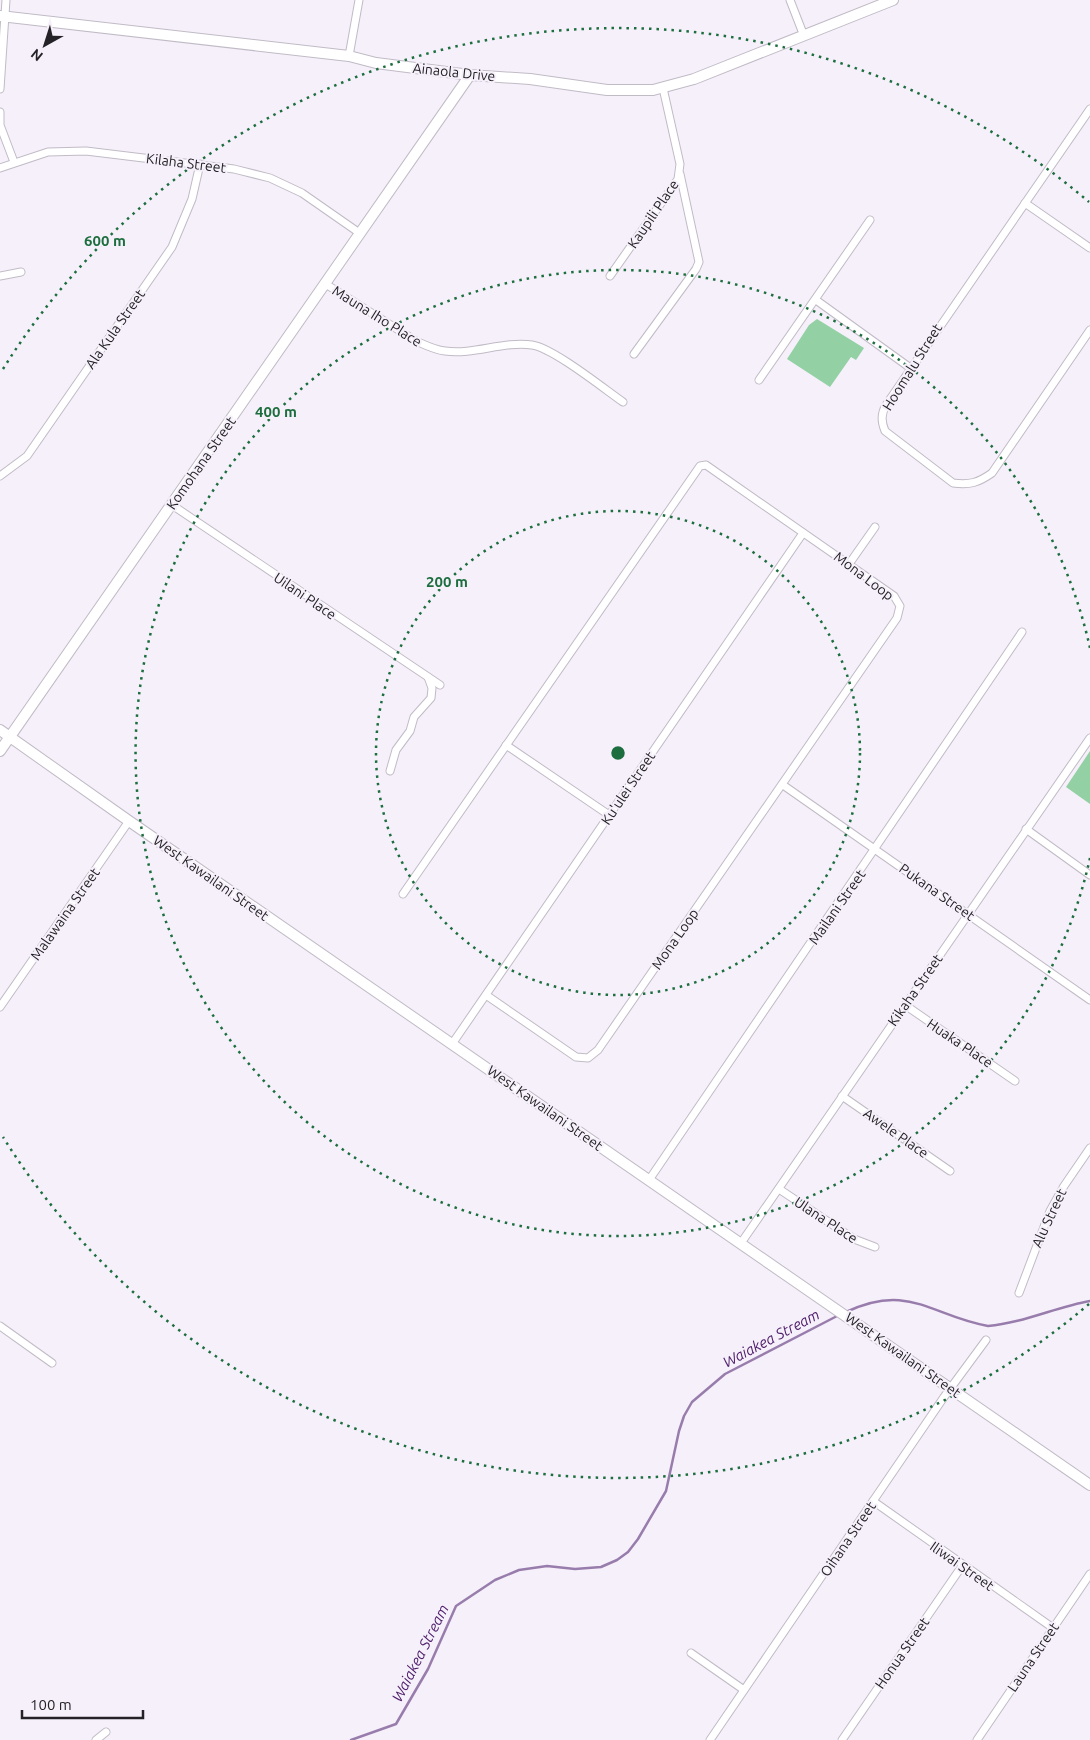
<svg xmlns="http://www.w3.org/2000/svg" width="1090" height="1740" viewBox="0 0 1090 1740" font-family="Ubuntu,sans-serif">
<rect width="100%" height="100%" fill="#f6f0fb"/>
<g fill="#93d1a5">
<path d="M817,319L864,348L856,360L851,357L830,387L787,359L809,325Z"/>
<path d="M1090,751V804L1066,787Z"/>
</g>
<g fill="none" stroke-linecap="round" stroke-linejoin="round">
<g stroke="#987dac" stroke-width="2.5">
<path d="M846,1312C909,1282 931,1316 988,1326C1023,1323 1056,1307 1090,1301"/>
<path d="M351,1740L396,1724L428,1669L456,1606L495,1580L519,1570L547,1566L575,1569L601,1567L617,1560L628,1552L638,1539L666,1491L679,1431L684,1416L692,1402L725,1374L839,1315"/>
</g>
<defs>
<g id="street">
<path d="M790,0L804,36"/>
<path d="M349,56L359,0"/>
<path d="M0,89L6,0"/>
<path d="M1090,109L886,405C881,414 881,421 885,431L953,483C970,485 978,483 992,473L1090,330"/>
<path d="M0,112V125L14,162"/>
<path d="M0,168L48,152L86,151L234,169L270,178L302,193L358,232"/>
<path d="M1025,203L1090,248"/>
<path d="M0,276L21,272"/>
<path d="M610,276L678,179L680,164L663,88"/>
<path d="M324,283L416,341C425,345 435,350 445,351C474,355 503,341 532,345C553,348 603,388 623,402"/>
<path d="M816,300L909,367"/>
<path d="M634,354L696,269L699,262L680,174"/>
<path d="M759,380L870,220"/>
<path d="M0,476L27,456L172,247L192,199L200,164"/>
<path d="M172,505L440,685"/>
<path d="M849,564L875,527"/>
<path d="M506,745L609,815"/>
<path d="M390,771L396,750L410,731L414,717L431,698L432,688L428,677"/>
<path d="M783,785L1090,1000"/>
<path d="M1026,829L1090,875"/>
<path d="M403,894L700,466L706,465L894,596L900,606L897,618L598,1050L588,1058L576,1057L486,995"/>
<path d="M905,1005L1015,1081"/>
<path d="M0,1007L129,821"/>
<path d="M452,1044L803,533"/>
<path d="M842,1096L950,1171"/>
<path d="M649,1180L1022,632"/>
<path d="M779,1189L854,1239L875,1247"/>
<path d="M741,1243L1090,738"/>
<path d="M1019,1293L1050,1211L1064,1186L1090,1148"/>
<path d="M0,1326L52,1363"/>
<path d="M873,1501L1053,1628"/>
<path d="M691,1653L744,1690"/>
<path d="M96,1740L106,1732"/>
<path d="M710,1740L944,1397L986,1340"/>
<path d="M842,1740L962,1566"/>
<path d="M977,1740L1090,1574"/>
</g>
<g id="secondary">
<path d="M0,16L349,56L376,63L470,75L530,79L607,90H653L694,79L893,0"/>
<path d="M0,730L129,821L1090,1485"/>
<path d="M0,751L470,75"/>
</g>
</defs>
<use href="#street" stroke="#c1bbc6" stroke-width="9"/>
<use href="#secondary" stroke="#c1bbc6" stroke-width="12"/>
<use href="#street" stroke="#fff" stroke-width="7"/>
<use href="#secondary" stroke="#fff" stroke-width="10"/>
</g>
<g fill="none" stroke="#1c6e3e" stroke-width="2.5" stroke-dasharray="2.5 5">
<circle cx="618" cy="753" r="242"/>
<path d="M1090 858A483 483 0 1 1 1090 648"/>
<path d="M1089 1304A725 725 0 0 1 3 1137M3 369A725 725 0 0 1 1089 202"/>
</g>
<g text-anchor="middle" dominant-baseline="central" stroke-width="4" stroke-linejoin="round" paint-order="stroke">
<g font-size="14" fill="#242226" stroke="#f6f0fb">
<text transform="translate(454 72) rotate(6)">Ainaola Drive</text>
<text transform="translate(186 163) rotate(7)">Kilaha Street</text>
<text transform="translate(653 214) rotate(-56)">Kaupili Place</text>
<text transform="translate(377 316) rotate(32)">Mauna Iho Place</text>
<text transform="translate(115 329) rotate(-55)">Ala Kula Street</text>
<text transform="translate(912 367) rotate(-58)">Hoomalu Street</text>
<text transform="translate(201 463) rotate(-55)">Komohana Street</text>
<text transform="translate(864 576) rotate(37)">Mona Loop</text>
<text transform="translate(305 596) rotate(34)">Uilani Place</text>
<text transform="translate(628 788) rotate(-56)">Ku'ulei Street</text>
<text transform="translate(211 878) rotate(35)">West Kawailani Street</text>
<text transform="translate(937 892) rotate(35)">Pukana Street</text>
<text transform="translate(837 907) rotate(-55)">Mailani Street</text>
<text transform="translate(65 914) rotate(-55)">Malawaina Street</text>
<text transform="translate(675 939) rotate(-55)">Mona Loop</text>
<text transform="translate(915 990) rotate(-55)">Kikaha Street</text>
<text transform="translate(960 1043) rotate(34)">Huaka Place</text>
<text transform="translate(545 1108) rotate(35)">West Kawailani Street</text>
<text transform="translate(896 1133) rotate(35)">Awele Place</text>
<text transform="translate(1049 1218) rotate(-65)">Alu Street</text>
<text transform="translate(826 1220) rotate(33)">Ulana Place</text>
<text transform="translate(903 1355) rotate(35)">West Kawailani Street</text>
<text transform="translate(848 1539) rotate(-56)">Oihana Street</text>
<text transform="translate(962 1566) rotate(35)">Iliwai Street</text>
<text transform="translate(902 1653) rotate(-55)">Honua Street</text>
<text transform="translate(1033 1657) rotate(-56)">Launa Street</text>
</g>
<g font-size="15" font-style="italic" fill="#50206c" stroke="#f6f0fb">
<text transform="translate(771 1338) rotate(-28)">Waiakea Stream</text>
<text transform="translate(420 1653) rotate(-63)">Waiakea Stream</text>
</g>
</g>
<circle cx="618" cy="753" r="8" fill="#1c6e3e" stroke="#f6f0fb" stroke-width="2.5"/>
<g font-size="15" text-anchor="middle" font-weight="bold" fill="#1c6e3e" stroke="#f6f0fb" stroke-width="4" stroke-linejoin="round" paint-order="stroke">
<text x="105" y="246">600 m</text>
<text x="276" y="417">400 m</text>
<text x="447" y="587">200 m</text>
</g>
<g transform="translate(45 45) rotate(219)" stroke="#f6f0fb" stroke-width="4" paint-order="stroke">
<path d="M0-4L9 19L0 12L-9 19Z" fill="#242226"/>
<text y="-8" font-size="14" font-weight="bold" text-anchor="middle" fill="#242226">N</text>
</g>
<path d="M22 1710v8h121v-8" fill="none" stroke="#242226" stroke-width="2.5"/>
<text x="30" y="1710" font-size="15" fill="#242226" stroke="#f6f0fb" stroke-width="4" paint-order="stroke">100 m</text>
</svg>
